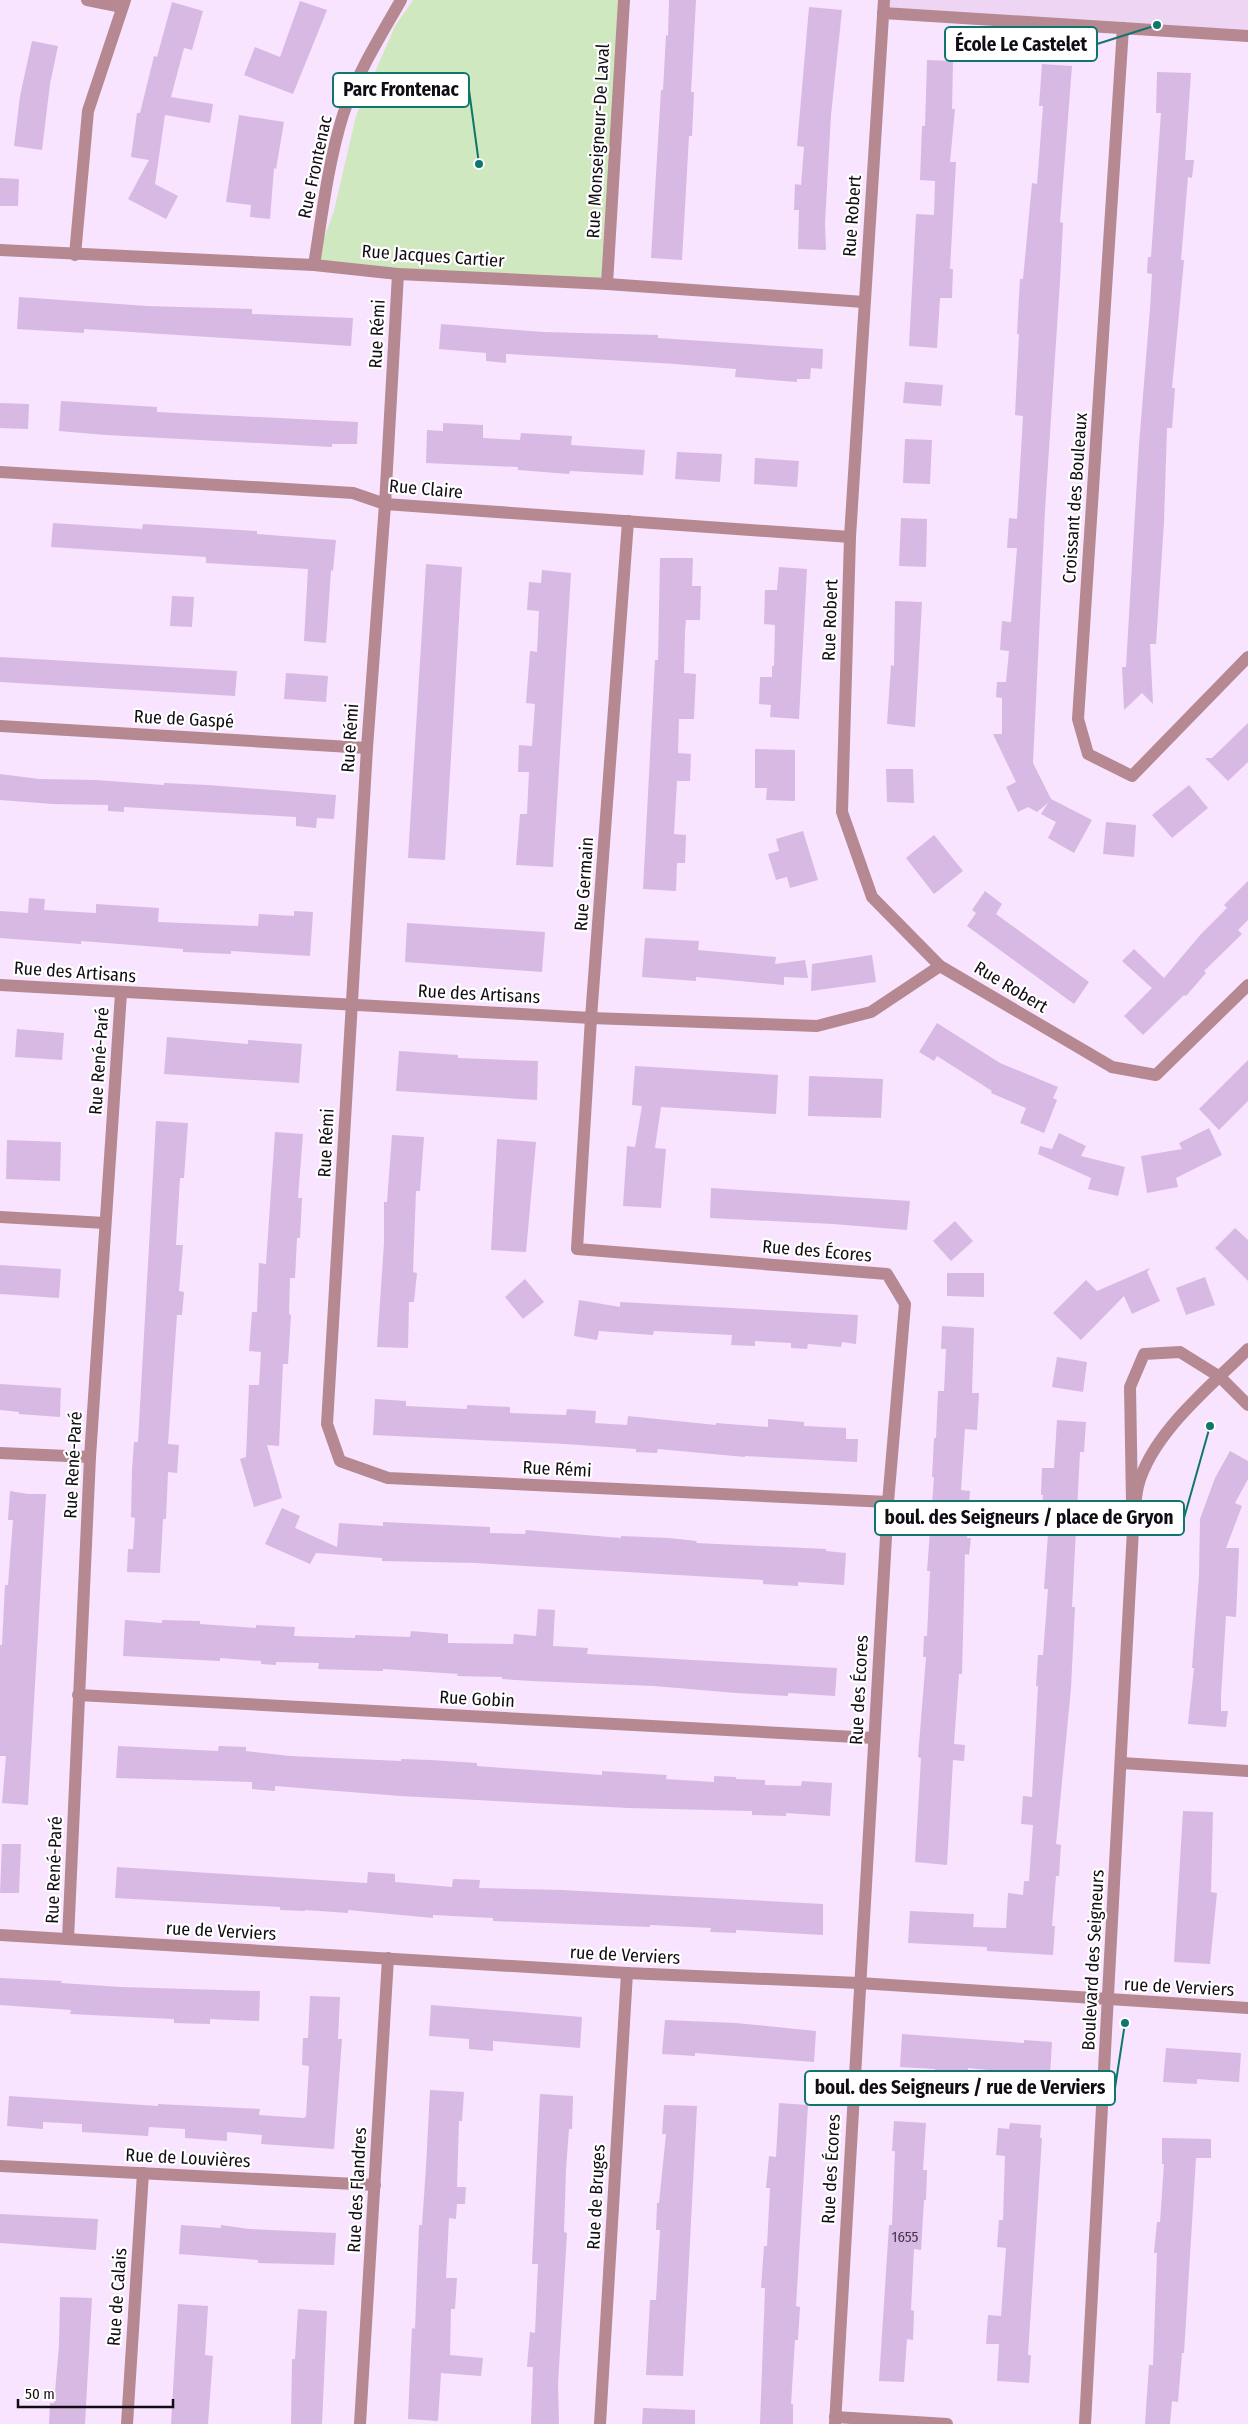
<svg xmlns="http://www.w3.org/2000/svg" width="1248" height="2424" viewBox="0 0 1248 2424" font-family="'Fira Sans Condensed',sans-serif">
<rect width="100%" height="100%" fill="#f8e4fe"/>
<path fill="#edd5f3" d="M884,0H1248V36L883,13Z"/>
<path fill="#d0e8bf" d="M413,0H624L607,284L314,265L334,211L356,116L395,26Z"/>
<g fill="#d8b9e4">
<path d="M669,0H696L691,92H694L692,136H689L682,260L651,258L661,90H663L666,35L668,36Z"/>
<path d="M300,1L327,10L293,94L244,75L255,47L280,57Z"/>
<path d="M172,2L203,11L192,50L184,48L171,97L213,104L210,123L165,115L155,184L178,196L166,219L128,199L149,160L131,157L137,113H140L154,56L157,57Z"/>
<path d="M809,7L842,10L831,115L825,223L826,250L798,249L799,210H794L795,184L801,185L804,147L797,146Z"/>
<path d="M32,41L58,46L50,84L42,150L14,146L20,96Z"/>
<path d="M927,60L953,61L952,109H955L950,162H956L950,269H953L952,298H940L937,348L909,346L916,214L934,215L935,181L920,180L922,126H925Z"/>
<path d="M1042,64L1072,66L1060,222L1063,223L1060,281L1045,510L1033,763L1051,799L1092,820L1074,853L1048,838L1056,822L1041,814L1048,803L1037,812L1028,807L1018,812L1006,787L1016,782L993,734H1002V698L996,697L997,682H1006L1009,651L1000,650L1002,621L1011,622L1017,548H1007L1009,518L1017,519L1023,416L1015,415L1019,334H1017L1020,279H1023L1032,183L1037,184L1043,106H1039Z"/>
<path d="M1157,72L1191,73L1185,160H1194L1192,178L1188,177L1181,260H1184L1172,388H1175L1172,428H1167L1164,522L1156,644H1150L1153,704L1142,693L1124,710L1122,667H1126L1139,445L1150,309L1152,274L1147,273L1148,257H1151L1161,113H1156Z"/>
<path d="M239,115L284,122L276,169L274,168L270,219L250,217L251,205L226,202Z"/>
<path d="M0,178L19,179L18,206H0Z"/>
<path d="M19,297L147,306L252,309V314L353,318L351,346L84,329V333L17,329Z"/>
<path d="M441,324L543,332L658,335V338L823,349L822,369L811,368L810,379H797V382L735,377L736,369L675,364L506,354V363L486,361V353L439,349Z"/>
<path d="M905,382L943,385L941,406L903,403Z"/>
<path d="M61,401L157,407V412L358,422L357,444H332V447L106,435L59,431Z"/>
<path d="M0,403L29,404L28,429L0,428Z"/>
<path d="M443,423L483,425V438L520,440L521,433L572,436L571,445L645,450L643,475L570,471L569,474L518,470V467L426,463L427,430L443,431Z"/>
<path d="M905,439L932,440L930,484L903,483Z"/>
<path d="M677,452L722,454L720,482L675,479Z"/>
<path d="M755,458L799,461L797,487L754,484Z"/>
<path d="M901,518L927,519L926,567L899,566Z"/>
<path d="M53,523L142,529L143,524L257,531V534L336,540L333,571L331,570L326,643L304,641L308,569L206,563V557L51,547Z"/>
<path d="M660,558H693L692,586H701L700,620H686L685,631L684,673L696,674L694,719H679L678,753L691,754L690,781H677L674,834L686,835L685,863H677L676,891L643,889L655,660H658Z"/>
<path d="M426,564L462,567L445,860L408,858Z"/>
<path d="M779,567L807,569L799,719L770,717L771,705L759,704L760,677H772V666H774L775,625L764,624L765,590H777Z"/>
<path d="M542,570L571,573L553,867L516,865L520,814H527L529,772H518L519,745L532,746L535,704L526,703L530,651L537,652L539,611L527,610L529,582L541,583Z"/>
<path d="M172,596L194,597L192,627L170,626Z"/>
<path d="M895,601L922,602L915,727L887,724L891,665L894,666Z"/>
<path d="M0,657L237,671L235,696L0,682Z"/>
<path d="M286,673L328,676L326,702L284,699Z"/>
<path d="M1248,723V762L1228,781L1205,758H1212Z"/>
<path d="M755,749L795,750V801L766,800L767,788H755Z"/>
<path d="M886,769H913L914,803L887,802Z"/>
<path d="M0,774L39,779L96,780L164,785V783L208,785L336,795L334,819L317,818L316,828L296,826V817L124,807V812L108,811V805L53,804L0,800Z"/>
<path d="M1189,785L1208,808L1172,838L1152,815Z"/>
<path d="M1106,822L1136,825L1134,857L1103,854Z"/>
<path d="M803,831L818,880L790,888L787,877L776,880L768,854L779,851L776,839Z"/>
<path d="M934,835L963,871L934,894L906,858Z"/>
<path d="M1248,881V920L1238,930L1242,934L1204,971L1206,973L1186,996L1184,995L1143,1035L1124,1016L1152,988L1122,961L1134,949L1164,978L1201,934L1227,908L1224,905Z"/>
<path d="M985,891L1002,904L996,914L1089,982L1074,1004L967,926L976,913L972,910Z"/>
<path d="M29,898L45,899L44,910L96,913V904L159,908L158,922L258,926L259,914L294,916V911L313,912L310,956L231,951V954L183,952V949L81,941V944L0,938V911L28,913Z"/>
<path d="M407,923L545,932L542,972L405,962Z"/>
<path d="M645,938L699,941L698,950L776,957L775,964L805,960L808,978L784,977V985L696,977V981L642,977Z"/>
<path d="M872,955L876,982L811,991L812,964Z"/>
<path d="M937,1023L1000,1063L1058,1087L1053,1098L1057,1100L1044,1133L1020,1123L1026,1108L991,1093L992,1091L937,1056L934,1061L919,1052Z"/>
<path d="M17,1029L64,1033L62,1060L15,1057Z"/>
<path d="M167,1037L248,1044V1040L302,1044L299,1083L164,1074Z"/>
<path d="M399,1051L458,1055V1058L538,1061L537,1100L396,1091Z"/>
<path d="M1248,1060V1101L1219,1130L1199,1109Z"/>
<path d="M635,1066L778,1075L776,1114L661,1107L655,1148L666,1149L661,1208L623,1206L627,1146L635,1147L642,1106L632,1105Z"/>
<path d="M809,1076L883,1079L881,1118L808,1116Z"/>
<path d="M156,1121L188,1123L184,1178H180L176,1245H183L179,1291L184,1292L182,1315H177L168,1444L179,1445L177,1473L168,1472L166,1519H163L160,1573L127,1572L128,1549H133L135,1518L131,1517L132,1470L134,1442H138Z"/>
<path d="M1209,1128L1222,1155L1176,1178L1178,1187L1147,1193L1141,1156L1182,1149L1179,1143Z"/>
<path d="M275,1132L303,1134L298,1198H302L300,1238H297L295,1278H290L289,1314L291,1315L288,1364H283L279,1446L267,1445L282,1498L254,1507L240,1459L246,1457L249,1385H259L261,1352L249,1351L252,1312H257L259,1263L266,1264Z"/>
<path d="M1059,1133L1086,1146L1081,1156L1125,1167L1118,1196L1088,1189L1091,1178L1038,1154L1040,1146L1052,1149Z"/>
<path d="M392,1135L424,1137L420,1191H416L413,1272L417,1273L414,1302H409L408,1348L377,1347L384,1243V1202H387Z"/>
<path d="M497,1139L536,1142L526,1252L491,1250Z"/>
<path d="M7,1140L61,1142L60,1181L6,1179Z"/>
<path d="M711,1188L910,1201L907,1230L833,1224L710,1218Z"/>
<path d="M955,1221L973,1241L951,1261L933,1241Z"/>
<path d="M1235,1228L1248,1240V1281L1215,1248Z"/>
<path d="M0,1265L61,1269L59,1298L0,1294Z"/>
<path d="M1150,1268L1147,1272L1160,1301L1132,1314L1124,1296L1081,1340L1053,1313L1086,1280L1097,1291Z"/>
<path d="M947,1273H984V1297L947,1296Z"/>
<path d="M1205,1277L1215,1305L1186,1315L1176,1288Z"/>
<path d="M525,1279L544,1302L523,1319L505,1297Z"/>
<path d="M579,1300L620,1307V1302L858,1315L856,1344L842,1342L841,1347L808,1344L807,1349L791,1348V1343L755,1341V1346L731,1345L732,1335L654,1331L653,1335L599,1331L597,1340L574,1336Z"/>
<path d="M942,1326L974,1328L972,1393H979L977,1430L965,1429L961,1490L970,1491L967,1538H971L969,1555L965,1554L962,1674H959L954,1744L965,1745L964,1761L953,1760L947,1865L915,1862L921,1758L918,1757L926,1657H923L924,1636H927L930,1571H927L934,1477H932L934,1438H936L938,1391H944L946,1349H941Z"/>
<path d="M1057,1357L1087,1362L1083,1392L1052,1387Z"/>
<path d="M0,1384L61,1388L60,1417L19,1414V1412L0,1410Z"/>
<path d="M375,1399L406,1401V1406L467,1409V1405L510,1407V1413L566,1415L567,1409L596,1411L595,1423L627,1425L628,1416L716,1425V1423L768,1427V1419L804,1422V1426L846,1428V1439H858L857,1462L745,1456V1457L658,1449L657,1453L636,1452V1449L565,1444L373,1435Z"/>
<path d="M1057,1420L1086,1422L1084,1452H1080L1072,1607H1075L1071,1688L1056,1844L1061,1845L1059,1876H1056L1052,1926H1055L1053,1955L987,1951V1947L908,1943L910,1911L974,1914L973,1927L1006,1928L1008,1893L1023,1895L1024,1881H1029L1033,1825L1021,1824L1023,1796L1032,1797L1038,1686H1036L1038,1655H1043L1048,1589H1044L1048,1534L1040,1533L1043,1495H1041L1042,1468H1054Z"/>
<path d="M1230,1451L1248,1461V1479L1235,1503L1242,1506L1226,1548H1239L1236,1617L1226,1616L1221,1696V1711H1228L1226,1727L1188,1724L1194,1668H1192L1199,1576L1200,1519L1215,1478Z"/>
<path d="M10,1491L28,1494H46L28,1805L2,1803L6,1756H0V1645H2L5,1585H8L13,1520H8Z"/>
<path d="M282,1508L300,1516L295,1528L337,1547L339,1523L383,1526V1522L490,1527V1533L525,1534L526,1530L621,1538V1536L669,1538L697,1541L696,1543L826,1549V1551L846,1553L844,1585L798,1582V1586L763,1584V1580L476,1563L382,1561V1558L316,1553L310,1564L265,1544Z"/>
<path d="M538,1609L555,1610L553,1646L588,1648L587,1654L837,1668L835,1696L788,1693V1696L736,1693L654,1686L531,1681L502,1679V1677L457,1676L458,1674L383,1669V1671L318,1669L319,1663L276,1662V1665L261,1664V1661L220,1658V1661L123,1656L125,1620L162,1623V1620L200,1621V1624L256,1628V1625L295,1627L294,1636L355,1638V1635L410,1637L411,1631L448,1634V1643L513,1644L514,1634L536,1636Z"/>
<path d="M118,1746L218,1751L219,1746L246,1747V1751L290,1756L401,1761V1759L431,1760L477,1763V1766L602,1775V1771L667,1775L666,1779L714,1782V1776L736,1777V1779L765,1780V1785L801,1786L802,1781L832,1783L830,1816L786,1813V1816L752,1815V1811L628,1808L400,1796L275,1786V1791L252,1789V1782L116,1778Z"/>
<path d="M1183,1811L1213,1812L1211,1892L1217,1893L1210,1964L1174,1962Z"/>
<path d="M2,1844H21L19,1893H0Z"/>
<path d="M117,1867L367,1883L368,1872L395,1874V1882L452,1887L453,1879L480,1880L479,1888L562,1890L823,1904V1935L736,1930V1933L710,1932L711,1928L650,1925V1927L493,1921V1918L433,1915V1918L348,1910V1913L305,1910V1911L280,1910V1907L115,1898Z"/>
<path d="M0,1978L62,1981L61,1983L121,1987L260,1991L259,2021L210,2019V2024L174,2023V2019L70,2014L71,2010L0,2005Z"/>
<path d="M310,1996L340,1997L338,2039H342L334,2149L261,2144L262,2135L227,2132V2141L185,2138V2129L149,2127L148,2136L82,2132V2124L43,2122V2129L7,2126L9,2096L158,2106V2104L260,2109L259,2115L304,2118L306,2116L309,2066L302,2065L303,2038H308Z"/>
<path d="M431,2005L582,2017L580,2048L493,2041V2051L469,2049V2039L429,2036Z"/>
<path d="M665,2020L736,2023L816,2031L814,2062L695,2053V2056L662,2054Z"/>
<path d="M902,2034L1024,2043V2040L1052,2042L1050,2076L968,2068V2071H935V2069L900,2067Z"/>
<path d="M1166,2048L1241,2053L1239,2082L1197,2079V2084L1163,2082Z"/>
<path d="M430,2090L464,2092L462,2121H459L457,2187H466L465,2204H457L456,2219L449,2218L446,2278H457L455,2309H451L450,2355L483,2358L481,2376L441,2373L438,2421L408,2419L412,2328L415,2329L419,2225H422L426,2167Z"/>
<path d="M540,2094L573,2096L572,2129H569L566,2169L564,2232L567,2233L558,2384L559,2424H531L533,2367H527L530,2332L535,2333L538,2264H532Z"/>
<path d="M779,2103L808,2105L796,2306L800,2307L798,2340H795L791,2404H793V2424H760L765,2288H761L764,2246H767L770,2188H766L769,2156L776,2157Z"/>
<path d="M664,2105L697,2106L683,2376L646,2375L650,2300H656L660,2230H656L657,2203H659L666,2134H662Z"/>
<path d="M894,2121L926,2123L923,2170H927L926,2200H924L921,2250L914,2249L911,2310L914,2311L913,2340L907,2339L904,2382L879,2381L889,2225H892L895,2151H892Z"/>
<path d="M1010,2123L1041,2125L1040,2138H1042L1028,2355H1031L1029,2383L997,2381L999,2344H986L988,2315L1001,2316L1006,2248L997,2247L999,2220H1003L1005,2156L996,2155L998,2128L1009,2129Z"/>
<path d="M1162,2138L1211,2139V2158H1196L1184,2353H1182L1178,2402L1172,2401L1170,2424H1145L1149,2365H1153L1157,2253H1154L1157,2222H1160L1164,2164H1162Z"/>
<path d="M0,2214L98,2219L96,2250L0,2243Z"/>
<path d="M181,2225L221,2228V2225L249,2229L336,2233L334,2265L258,2263V2260L179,2254Z"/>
<path d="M60,2297L92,2298L85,2424H49L50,2403H54L59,2346Z"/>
<path d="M178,2304L208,2306L205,2355L213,2356L208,2424H171Z"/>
<path d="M298,2309L327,2311L322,2424H291L292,2359H295Z"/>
<path d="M643,2408L695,2410V2424H642Z"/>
</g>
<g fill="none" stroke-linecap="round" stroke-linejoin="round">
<g stroke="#b68891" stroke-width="12">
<path d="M87,0L122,7"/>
<path d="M884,0L850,537L842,812L872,897L940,966L1112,1067L1156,1075L1248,985"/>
<path d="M883,13L1248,36"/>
<path d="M1123,28L1078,719L1088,754L1132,776L1248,657"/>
<path d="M0,250L314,265L398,274L607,284L864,302"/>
<path d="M75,255L88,111L125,0"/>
<path d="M314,265C322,215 328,163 343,115C356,75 380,37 401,0"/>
<path d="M398,274L385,504L367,748L327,1424L340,1461L388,1478L888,1502"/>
<path d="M607,284L624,0"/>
<path d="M0,472L353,493L385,504L850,537"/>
<path d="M628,521L591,1018L577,1249L887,1274L905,1304L888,1502L835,2424"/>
<path d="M0,726L367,748"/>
<path d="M0,985L591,1018L817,1026L871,1012L940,966"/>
<path d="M0,1217L105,1223"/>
<path d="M0,1453L90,1457"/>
<path d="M1132,1503L1130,1387L1144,1354L1180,1352L1220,1377L1248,1405"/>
<path d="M78,1695L874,1738"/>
<path d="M1122,1763L1248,1771"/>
<path d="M0,1935L627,1973L859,1983L1248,2008"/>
<path d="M68,1939L90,1457L121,993"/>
<path d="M0,2166L375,2185"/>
<path d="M835,2417L947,2424"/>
<path d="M127,2424L143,2173"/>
<path d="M360,2424L388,1958"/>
<path d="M600,2424L627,1973"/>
</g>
<path stroke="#b68891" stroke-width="12" d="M1085,2424L1133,1529C1134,1515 1135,1500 1138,1486C1152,1433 1210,1387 1248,1349"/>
</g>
<g text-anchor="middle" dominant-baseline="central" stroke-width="4.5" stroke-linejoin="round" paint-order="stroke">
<g font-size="15" fill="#443748">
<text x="905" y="2237">1655</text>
</g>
<g font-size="18" fill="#120c14" stroke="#fff">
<text transform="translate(598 141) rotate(-87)">Rue Monseigneur-De Laval</text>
<text transform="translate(315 167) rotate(-78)">Rue Frontenac</text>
<text transform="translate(852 216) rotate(-86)">Rue Robert</text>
<text transform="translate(433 256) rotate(4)">Rue Jacques Cartier</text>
<text transform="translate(377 334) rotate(-87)">Rue Rémi</text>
<text transform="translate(426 489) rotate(5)">Rue Claire</text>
<text transform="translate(1075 498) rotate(-86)">Croissant des Bouleaux</text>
<text transform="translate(830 620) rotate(-88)">Rue Robert</text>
<text transform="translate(184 719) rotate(3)">Rue de Gaspé</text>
<text transform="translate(350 738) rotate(-86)">Rue Rémi</text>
<text transform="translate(584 884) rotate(-86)">Rue Germain</text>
<text transform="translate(75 972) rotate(4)">Rue des Artisans</text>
<text transform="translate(1011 987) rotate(31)">Rue Robert</text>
<text transform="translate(479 994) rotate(3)">Rue des Artisans</text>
<text transform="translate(99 1061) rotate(-86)">Rue René-Paré</text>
<text transform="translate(326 1143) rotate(-87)">Rue Rémi</text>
<text transform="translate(817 1251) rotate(5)">Rue des Écores</text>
<text transform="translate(73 1465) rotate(-87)">Rue René-Paré</text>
<text transform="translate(557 1469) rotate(3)">Rue Rémi</text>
<text transform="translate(859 1690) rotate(-87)">Rue des Écores</text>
<text transform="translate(477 1699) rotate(3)">Rue Gobin</text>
<text transform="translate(54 1870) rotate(-88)">Rue René-Paré</text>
<text transform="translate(221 1931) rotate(3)">rue de Verviers</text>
<text transform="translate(625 1955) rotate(3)">rue de Verviers</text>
<text transform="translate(1093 1960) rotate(-87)">Boulevard des Seigneurs</text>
<text transform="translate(1179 1987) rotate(3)">rue de Verviers</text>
<text transform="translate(188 2158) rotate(3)">Rue de Louvières</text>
<text transform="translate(831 2169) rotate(-87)">Rue des Écores</text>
<text transform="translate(357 2190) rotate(-87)">Rue des Flandres</text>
<text transform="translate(596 2197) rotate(-87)">Rue de Bruges</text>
<text transform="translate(117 2297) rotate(-86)">Rue de Calais</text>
</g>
</g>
<path fill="none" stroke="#0f766e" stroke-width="2" d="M1157 25L1097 44M479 164L469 90M1210 1426L1184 1518M1125 2023L1115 2088"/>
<g fill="#0f766e" stroke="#fff" stroke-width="2">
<circle cx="1157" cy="25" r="5"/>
<circle cx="479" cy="164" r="5"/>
<circle cx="1210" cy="1426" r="5"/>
<circle cx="1125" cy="2023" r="5"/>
</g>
<g fill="#fff" stroke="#0f766e" stroke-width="2">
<rect x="945" y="27" width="152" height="34" rx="5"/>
<rect x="333" y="73" width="136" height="34" rx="5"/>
<rect x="875" y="1501" width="309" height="34" rx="5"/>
<rect x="805" y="2071" width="310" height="34" rx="5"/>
</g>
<g font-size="19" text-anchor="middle" font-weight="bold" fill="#120c14">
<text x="1021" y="51">École Le Castelet</text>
<text x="401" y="96">Parc Frontenac</text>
<text x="1029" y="1524">boul. des Seigneurs / place de Gryon</text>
<text x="960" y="2094">boul. des Seigneurs / rue de Verviers</text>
</g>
<path d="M18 2399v8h155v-8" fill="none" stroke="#120c14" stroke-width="2.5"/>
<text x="25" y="2399" font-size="15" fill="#120c14" stroke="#ffffff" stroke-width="4" paint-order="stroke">50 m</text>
</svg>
